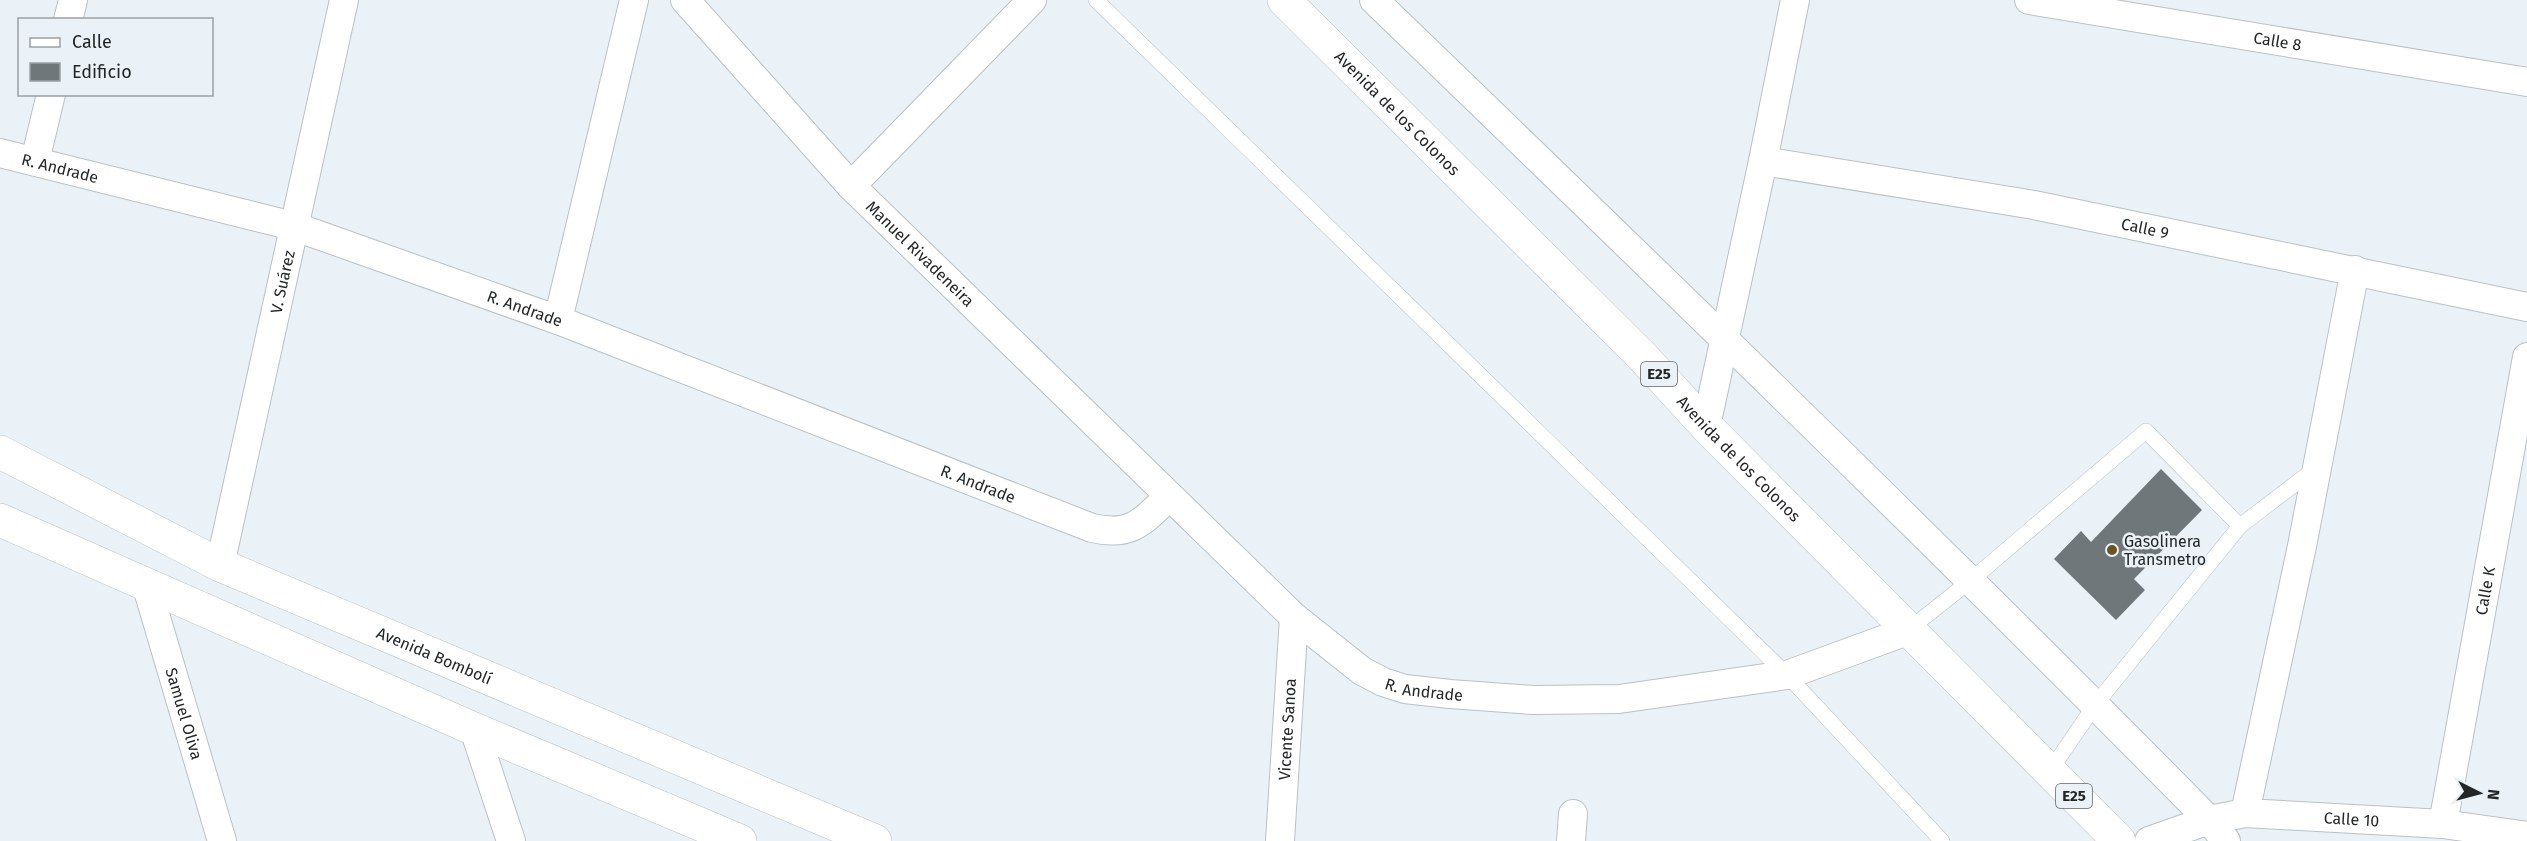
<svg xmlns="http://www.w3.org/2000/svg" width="2527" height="841" viewBox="0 0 2527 841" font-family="'Fira Sans',sans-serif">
<rect width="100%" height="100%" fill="#ebf2f7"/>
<path fill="#70777b" d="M2161,469L2202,510L2134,579L2145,590L2116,620L2054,559L2081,531L2091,542Z"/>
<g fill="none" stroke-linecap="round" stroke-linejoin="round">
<defs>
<g id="service">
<path d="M1096,0L1787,675L1942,841"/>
<path d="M2240,526L2316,468"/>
<path d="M1907,631L1970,581L2146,431L2240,526L2095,705L2050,771"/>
</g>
<g id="minor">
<path id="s1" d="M685,0L851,186L1294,617L1362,671L1383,682L1405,689L1450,694L1533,700L1619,699L1787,675L1907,631"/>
<path d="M1374,0C1655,271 1935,542 2209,820L2226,841"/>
<path id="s2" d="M2029,0L2527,82"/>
<path d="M68,20L73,0"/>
<path id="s3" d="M0,153L293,226L558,320L1092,528C1131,537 1143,522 1169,496"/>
<path d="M35,161L51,94"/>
<path id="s4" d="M1763,161L2034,205L2527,307"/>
<path d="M851,186L1032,0"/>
<path d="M558,320L634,0"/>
<path d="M1706,426L1763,161L1795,0"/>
<path id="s5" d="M220,565L344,0"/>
<path id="s6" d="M147,587L222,841"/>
<path d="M474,729L511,841"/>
<path d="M2245,813L2302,546L2355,270"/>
<path id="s7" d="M2443,824L2527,357"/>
<path id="s8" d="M1280,841L1294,617"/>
<path d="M1571,841L1573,814"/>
<path id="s9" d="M2149,841L2209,820L2245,813L2443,824L2527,836"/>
</g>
<g id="tertiary">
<path id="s10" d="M0,452L220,565L875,841"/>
<path d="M0,520L474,729L740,841"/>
</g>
<g id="trunk">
<path id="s11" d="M1284,0L1642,356L1706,426L2119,841"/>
</g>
</defs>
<use href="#service" stroke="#b9c1c5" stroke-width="16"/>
<use href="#minor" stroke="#b9c1c5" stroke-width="30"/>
<use href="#tertiary" stroke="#b9c1c5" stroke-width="34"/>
<use href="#trunk" stroke="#b9c1c5" stroke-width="34"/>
<use href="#service" stroke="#fff" stroke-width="15"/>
<use href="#minor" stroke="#fff" stroke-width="28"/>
<use href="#tertiary" stroke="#fff" stroke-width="33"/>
<use href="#trunk" stroke="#fff" stroke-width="33"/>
</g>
<circle fill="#6a5323" stroke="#ebf2f7" stroke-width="2" cx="2112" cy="550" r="6"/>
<g text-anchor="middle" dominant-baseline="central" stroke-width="5" stroke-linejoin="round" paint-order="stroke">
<g fill="#ebf2f7" stroke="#5f6365" stroke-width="1.5">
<rect x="1641" y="362" width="36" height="24" rx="4.5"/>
<rect x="2056" y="784" width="36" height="24" rx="4.5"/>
</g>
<g font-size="15" font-weight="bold" fill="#232627">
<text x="1659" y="374">E25</text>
<text x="2074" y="796">E25</text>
</g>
<g font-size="16" fill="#232627" stroke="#ebf2f7">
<text stroke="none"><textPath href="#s2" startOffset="252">Calle 8</textPath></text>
<text stroke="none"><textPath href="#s11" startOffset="160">Avenida de los Colonos</textPath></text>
<text stroke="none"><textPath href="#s3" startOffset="62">R. Andrade</textPath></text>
<text stroke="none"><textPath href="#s4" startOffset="388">Calle 9</textPath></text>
<text stroke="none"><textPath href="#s1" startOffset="346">Manuel Rivadeneira</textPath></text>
<text stroke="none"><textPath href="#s5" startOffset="290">V. Suárez</textPath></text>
<text stroke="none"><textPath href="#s3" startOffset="548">R. Andrade</textPath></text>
<text stroke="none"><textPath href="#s11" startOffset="646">Avenida de los Colonos</textPath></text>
<text stroke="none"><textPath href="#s3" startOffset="1034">R. Andrade</textPath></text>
<text stroke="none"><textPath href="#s7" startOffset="237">Calle K</textPath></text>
<text stroke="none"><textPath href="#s10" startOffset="480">Avenida Bombolí</textPath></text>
<text stroke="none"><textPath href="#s1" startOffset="1020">R. Andrade</textPath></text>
<text stroke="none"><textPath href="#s6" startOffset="132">Samuel Oliva</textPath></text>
<text stroke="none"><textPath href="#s8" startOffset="112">Vicente Sanoa</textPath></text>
<text stroke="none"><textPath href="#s9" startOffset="207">Calle 10</textPath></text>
</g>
<g font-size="16" fill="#232627" stroke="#ebf2f7" text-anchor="start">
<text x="2124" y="541">Gasolinera<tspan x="2124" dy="18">Transmetro</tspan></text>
</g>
</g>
<rect x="18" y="18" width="195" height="78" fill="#ebf2f7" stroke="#9ba0a4" stroke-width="1.5"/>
<rect x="30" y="38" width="30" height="9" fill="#ffffff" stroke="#9ba0a4" stroke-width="1.5"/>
<text x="72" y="48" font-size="18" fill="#232627">Calle</text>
<rect x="30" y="63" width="30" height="18" fill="#70777b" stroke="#9ba0a4" stroke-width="1.5"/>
<text x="72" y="78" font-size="18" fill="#232627">Edificio</text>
<g transform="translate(2479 793) rotate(96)" stroke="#ebf2f7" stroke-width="4.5" paint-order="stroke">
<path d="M0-4.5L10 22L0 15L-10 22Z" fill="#232627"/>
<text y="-9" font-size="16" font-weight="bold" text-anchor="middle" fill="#232627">N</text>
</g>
</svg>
